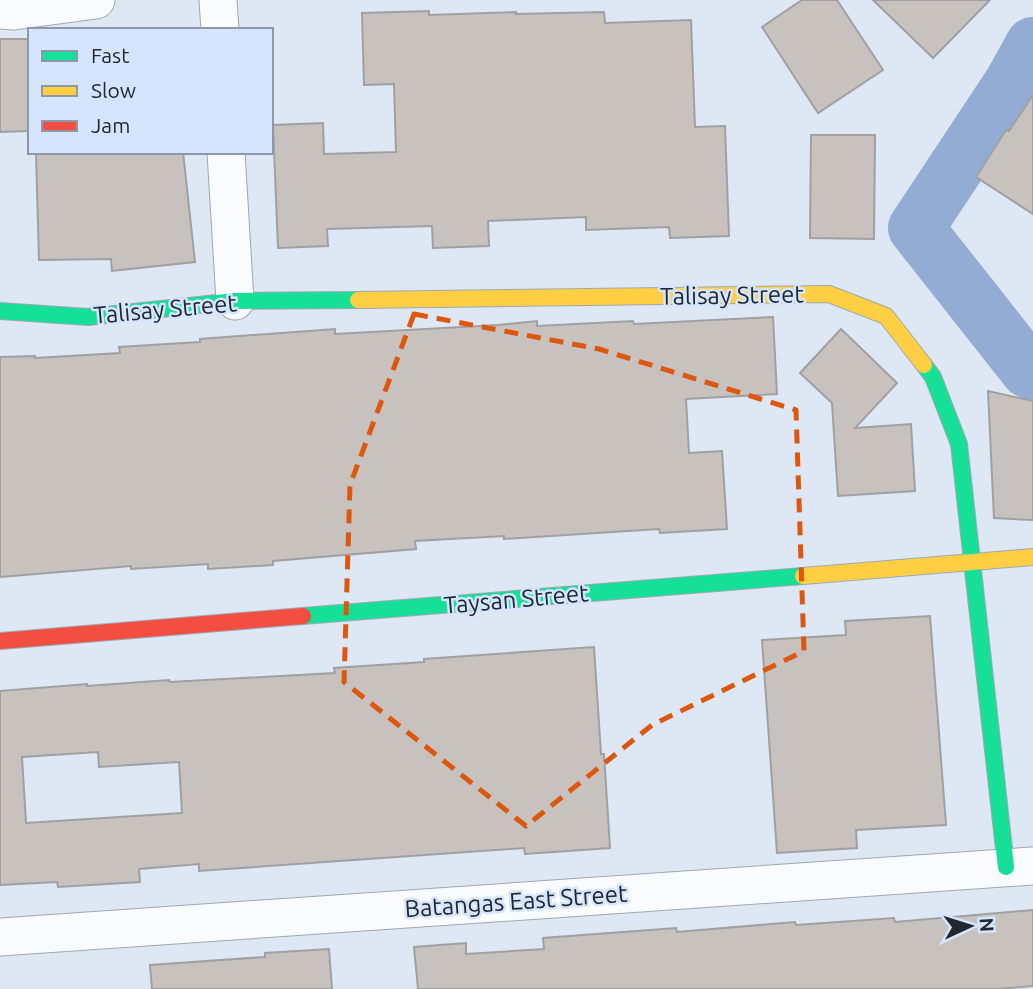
<svg xmlns="http://www.w3.org/2000/svg" width="1033" height="989" viewBox="0 0 1033 989" font-family="Ubuntu,sans-serif">
<rect width="100%" height="100%" fill="#dee7f4"/>
<g fill="none" stroke-linecap="round" stroke-linejoin="round">
<path stroke="#92acd4" stroke-width="56" d="M1033,45L1012,83L916,228L1028,370L1033,372"/>
</g>
<g fill="#c8c2bf" stroke="#a0a0a3" stroke-width="2" fill-rule="evenodd">
<path d="M802,0H837L883,70L818,113L762,27Z"/>
<path d="M873,0H990L933,58Z"/>
<path d="M429,11V15L516,12V14L604,12L605,23L691,20L695,127L725,126L729,236L670,238L669,227L586,230V217L488,221L489,246L433,248L432,226L327,229L328,246L278,248L273,125L323,123L324,154L396,152L394,84L364,85L362,13Z"/>
<path d="M0,39H30V131L0,132Z"/>
<path d="M1033,95V214L976,177L1006,130L1009,131Z"/>
<path d="M811,135H875L874,239L810,238Z"/>
<path d="M183,152L195,262L112,271L111,259L39,260L36,153Z"/>
<path d="M773,317L777,394L686,399L689,453L722,451L727,529L660,533L659,529L504,539V536L415,541L416,549L273,561V565L208,569V564L131,569V566L0,577V357L35,356V358L120,353L119,347L200,342V339L335,329V334L498,325L537,321V326L633,321L634,324Z"/>
<path d="M841,329L897,383L855,428L911,424L915,491L838,496L832,403L800,373Z"/>
<path d="M988,391L1033,401V520L994,518Z"/>
<path d="M930,616L946,825L856,830L857,848L777,853L762,640L846,635L845,621Z"/>
<path d="M594,647L601,754H604L610,848L525,854L524,848L199,871V864L139,869L140,882L58,887L57,882L0,885V691L87,684V686L169,680L170,682L335,673L334,668L424,662V659ZM98,752L99,767L179,762L182,813L26,823L22,757Z"/>
<path d="M1033,910V986L998,989H418L414,947L466,943V954L544,949L543,938L676,928L677,932L795,922L796,925L894,918L895,922Z"/>
<path d="M329,949L332,989H152L150,965L265,957V953Z"/>
</g>
<g fill="none" stroke-linecap="round" stroke-linejoin="round">
<defs>
<g id="street">
<path d="M218,0L220,30"/>
<path d="M0,10L14,11L96,0"/>
<path d="M226,152L235,301"/>
<path d="M0,937L1033,866"/>
</g>
<g id="fast">
<path d="M0,311L88,317L235,301L358,300"/>
<path d="M924,365L933,377L959,444L1006,867"/>
<path d="M303,616L803,576"/>
</g>
<g id="slow">
<path d="M358,300L829,294L886,316L924,365"/>
<path d="M803,576L1033,557"/>
</g>
<path id="jam" d="M0,641L303,616"/>
</defs>
<use href="#street" stroke="#a0a7b1" stroke-width="39"/>
<use href="#fast" stroke="#a0a7b1" stroke-width="18"/>
<use href="#slow" stroke="#a0a7b1" stroke-width="18"/>
<use href="#jam" stroke="#a0a7b1" stroke-width="18"/>
<use href="#street" stroke="#fafbfd" stroke-width="37"/>
<use href="#fast" stroke="#16e098" stroke-width="16"/>
<use href="#slow" stroke="#ffcf43" stroke-width="16"/>
<use href="#jam" stroke="#f24e42" stroke-width="16"/>
</g>
<path fill="none" stroke="#de570e" stroke-width="5" stroke-dasharray="14 9" stroke-linejoin="round" d="M414,314L599,349L796,410L804,651L652,725L526,826L344,682L350,485Z"/>
<g text-anchor="middle" dominant-baseline="central" stroke-width="5" stroke-linejoin="round" paint-order="stroke">
<g font-size="24" fill="#222830" stroke="#d5e5fd">
<text transform="translate(732 295) rotate(-1)">Talisay Street</text>
<text transform="translate(165 309) rotate(-5)">Talisay Street</text>
<text transform="translate(516 599) rotate(-5)">Taysan Street</text>
<text transform="translate(516 901) rotate(-4)">Batangas East Street</text>
</g>
</g>
<rect x="28" y="28" width="245" height="126" fill="#d5e5fd" stroke="#8d99ab" stroke-width="2"/>
<rect x="42" y="51" width="35" height="10" fill="#16e098" stroke="#8d99ab" stroke-width="2"/>
<text x="91" y="63" font-size="21" fill="#222830">Fast</text>
<rect x="42" y="86" width="35" height="10" fill="#ffcf43" stroke="#8d99ab" stroke-width="2"/>
<text x="91" y="98" font-size="21" fill="#222830">Slow</text>
<rect x="42" y="121" width="35" height="10" fill="#f24e42" stroke="#8d99ab" stroke-width="2"/>
<text x="91" y="133" font-size="21" fill="#222830">Jam</text>
<g transform="translate(970 926) rotate(86)" stroke="#d5e5fd" stroke-width="5" paint-order="stroke">
<path d="M0-5L12 26L0 18L-12 26Z" fill="#222830"/>
<text y="-10" font-size="19" font-weight="bold" text-anchor="middle" fill="#222830">N</text>
</g>
</svg>
